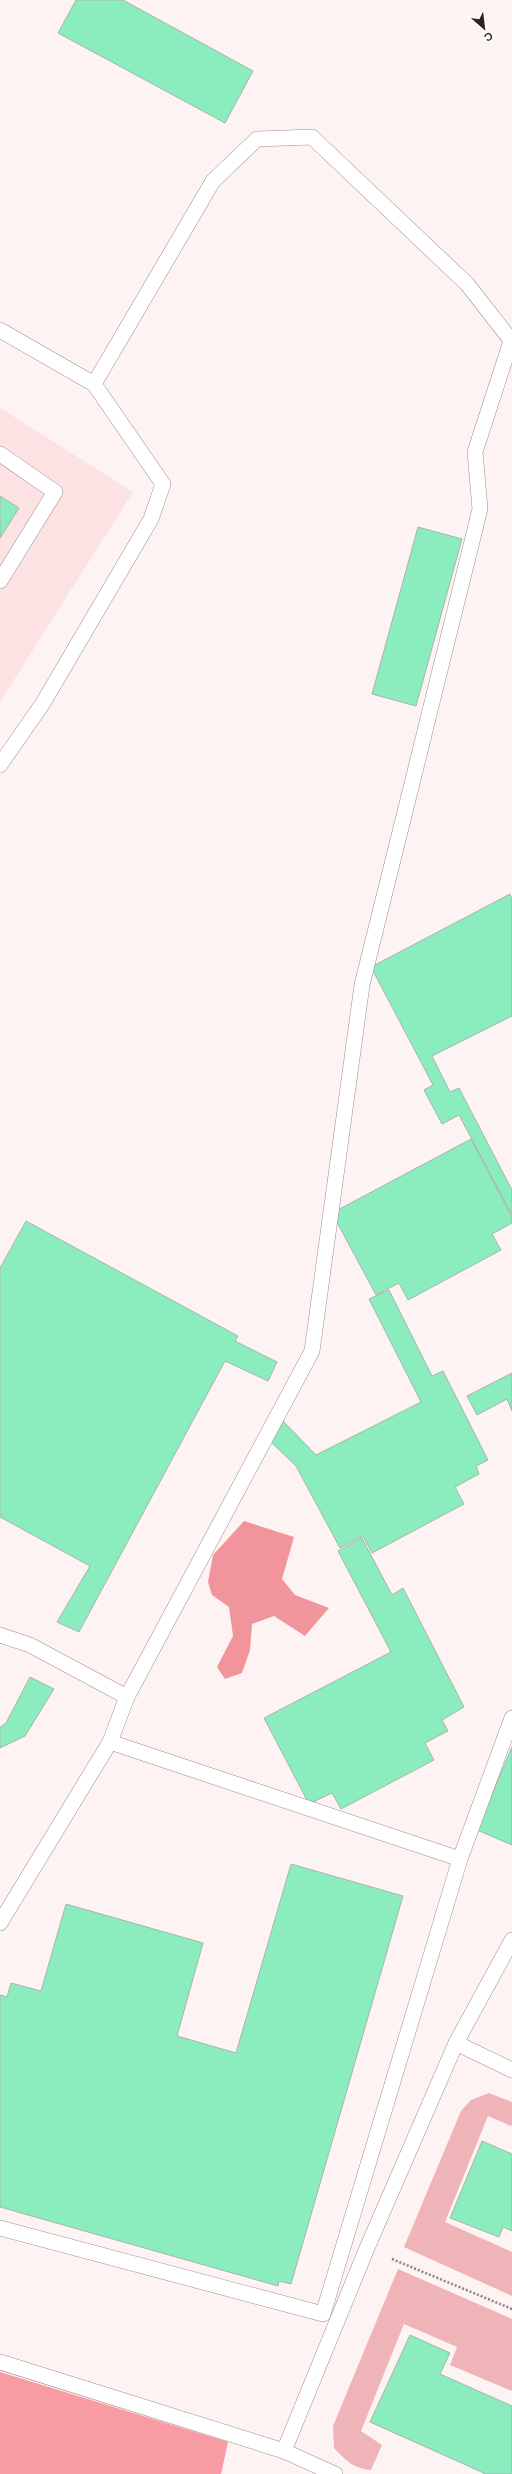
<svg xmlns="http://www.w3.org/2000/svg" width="512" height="2474" viewBox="0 0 512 2474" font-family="Helvetica,sans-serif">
<rect width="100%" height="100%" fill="#fef3f3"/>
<path fill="#fde2e3" d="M0,408L133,492L0,702Z"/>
<g fill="#efb4b7">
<path d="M489,2093L512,2102V2124L511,2126L488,2116L445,2222L512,2252V2296L404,2247L461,2111L471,2100Z"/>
<path d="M398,2269L512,2319V2391L450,2365L457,2347L404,2324L361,2431L382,2445L371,2470C354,2469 345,2460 334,2448L333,2426Z"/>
</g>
<path fill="#f99ba2" d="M0,2372L228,2442L221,2474H0Z"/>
<path fill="#f2949b" d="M244,1521L294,1537L282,1579L295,1595L329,1608L305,1636L274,1616L252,1624L250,1650L242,1673L225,1679L217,1667L233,1636L229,1607L212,1595L208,1582L213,1555Z"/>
<g fill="#8becbe" stroke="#a6b5ad">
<path d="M76,0H123L253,71L225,123L58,33Z"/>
<path d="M0,496L19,508L0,538Z"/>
<path d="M418,527L462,539L416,706L372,694Z"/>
<path d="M510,894L512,899V1016L432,1056L450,1092L459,1088L512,1190V1215L459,1115L442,1124L424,1090L433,1085L371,967Z"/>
<path d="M471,1139L512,1217V1223L492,1234L501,1250L408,1300L399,1283L376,1295L332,1213Z"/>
<path d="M26,1221L238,1336L235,1341L277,1362L268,1381L225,1361L79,1632L57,1622L90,1566L0,1517V1268Z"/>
<path d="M389,1290L432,1376L443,1371L488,1460L476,1466L479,1474L455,1487L464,1504L372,1553L363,1536L340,1548L296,1466L271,1442L283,1421L316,1455L421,1402L369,1299Z"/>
<path d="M512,1373V1411L507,1399L477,1415L467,1396Z"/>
<path d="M362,1538L392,1595L403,1588L464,1707L442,1720L448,1731L425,1743L434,1760L341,1809L332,1793L309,1804L264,1718L391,1652L338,1551Z"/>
<path d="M30,1677L54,1689L25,1736L0,1748V1727L6,1723Z"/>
<path d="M512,1747V1845L477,1830Z"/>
<path d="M291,1864L403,1896L291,2284L279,2281L278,2286L0,2207V1995L7,1997L11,1983L41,1991L66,1904L203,1943L177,2036L236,2053Z"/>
<path d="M482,2141L512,2154V2231L503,2227L499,2237L450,2218Z"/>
<path d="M410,2335L450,2353L440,2374L512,2406V2474H486L370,2422Z"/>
</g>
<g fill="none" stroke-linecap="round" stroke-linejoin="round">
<defs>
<g id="service">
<path d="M0,330L94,384"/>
<path d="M512,338L475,452L480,509L362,985L312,1351L127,1697L110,1742L460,1859L512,1718"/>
<path d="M0,454L55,492L0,581"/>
<path d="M0,765L43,703L151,519L163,484L94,384L213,181L257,139L312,137L467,284L510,339"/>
<path d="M0,1635L30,1645L127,1697"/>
<path d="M0,1923L110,1742"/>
<path d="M456,2043L512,2070"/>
<path d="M0,2228L323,2314L460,1859"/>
<path d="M0,2362L284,2451L335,2474"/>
<path d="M284,2451L367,2248L456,2043L512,1940"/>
</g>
</defs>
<use href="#service" stroke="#a08e8f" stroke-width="16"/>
<path stroke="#8c8383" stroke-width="2.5" stroke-dasharray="2 2" stroke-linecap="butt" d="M392,2259L512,2309"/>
<use href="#service" stroke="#fff" stroke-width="15"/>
</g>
<g transform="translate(484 28) rotate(152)" stroke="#ffffff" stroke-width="3" paint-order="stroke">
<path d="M0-3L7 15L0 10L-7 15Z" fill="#2b2424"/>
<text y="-6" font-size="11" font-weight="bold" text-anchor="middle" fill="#2b2424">С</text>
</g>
</svg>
